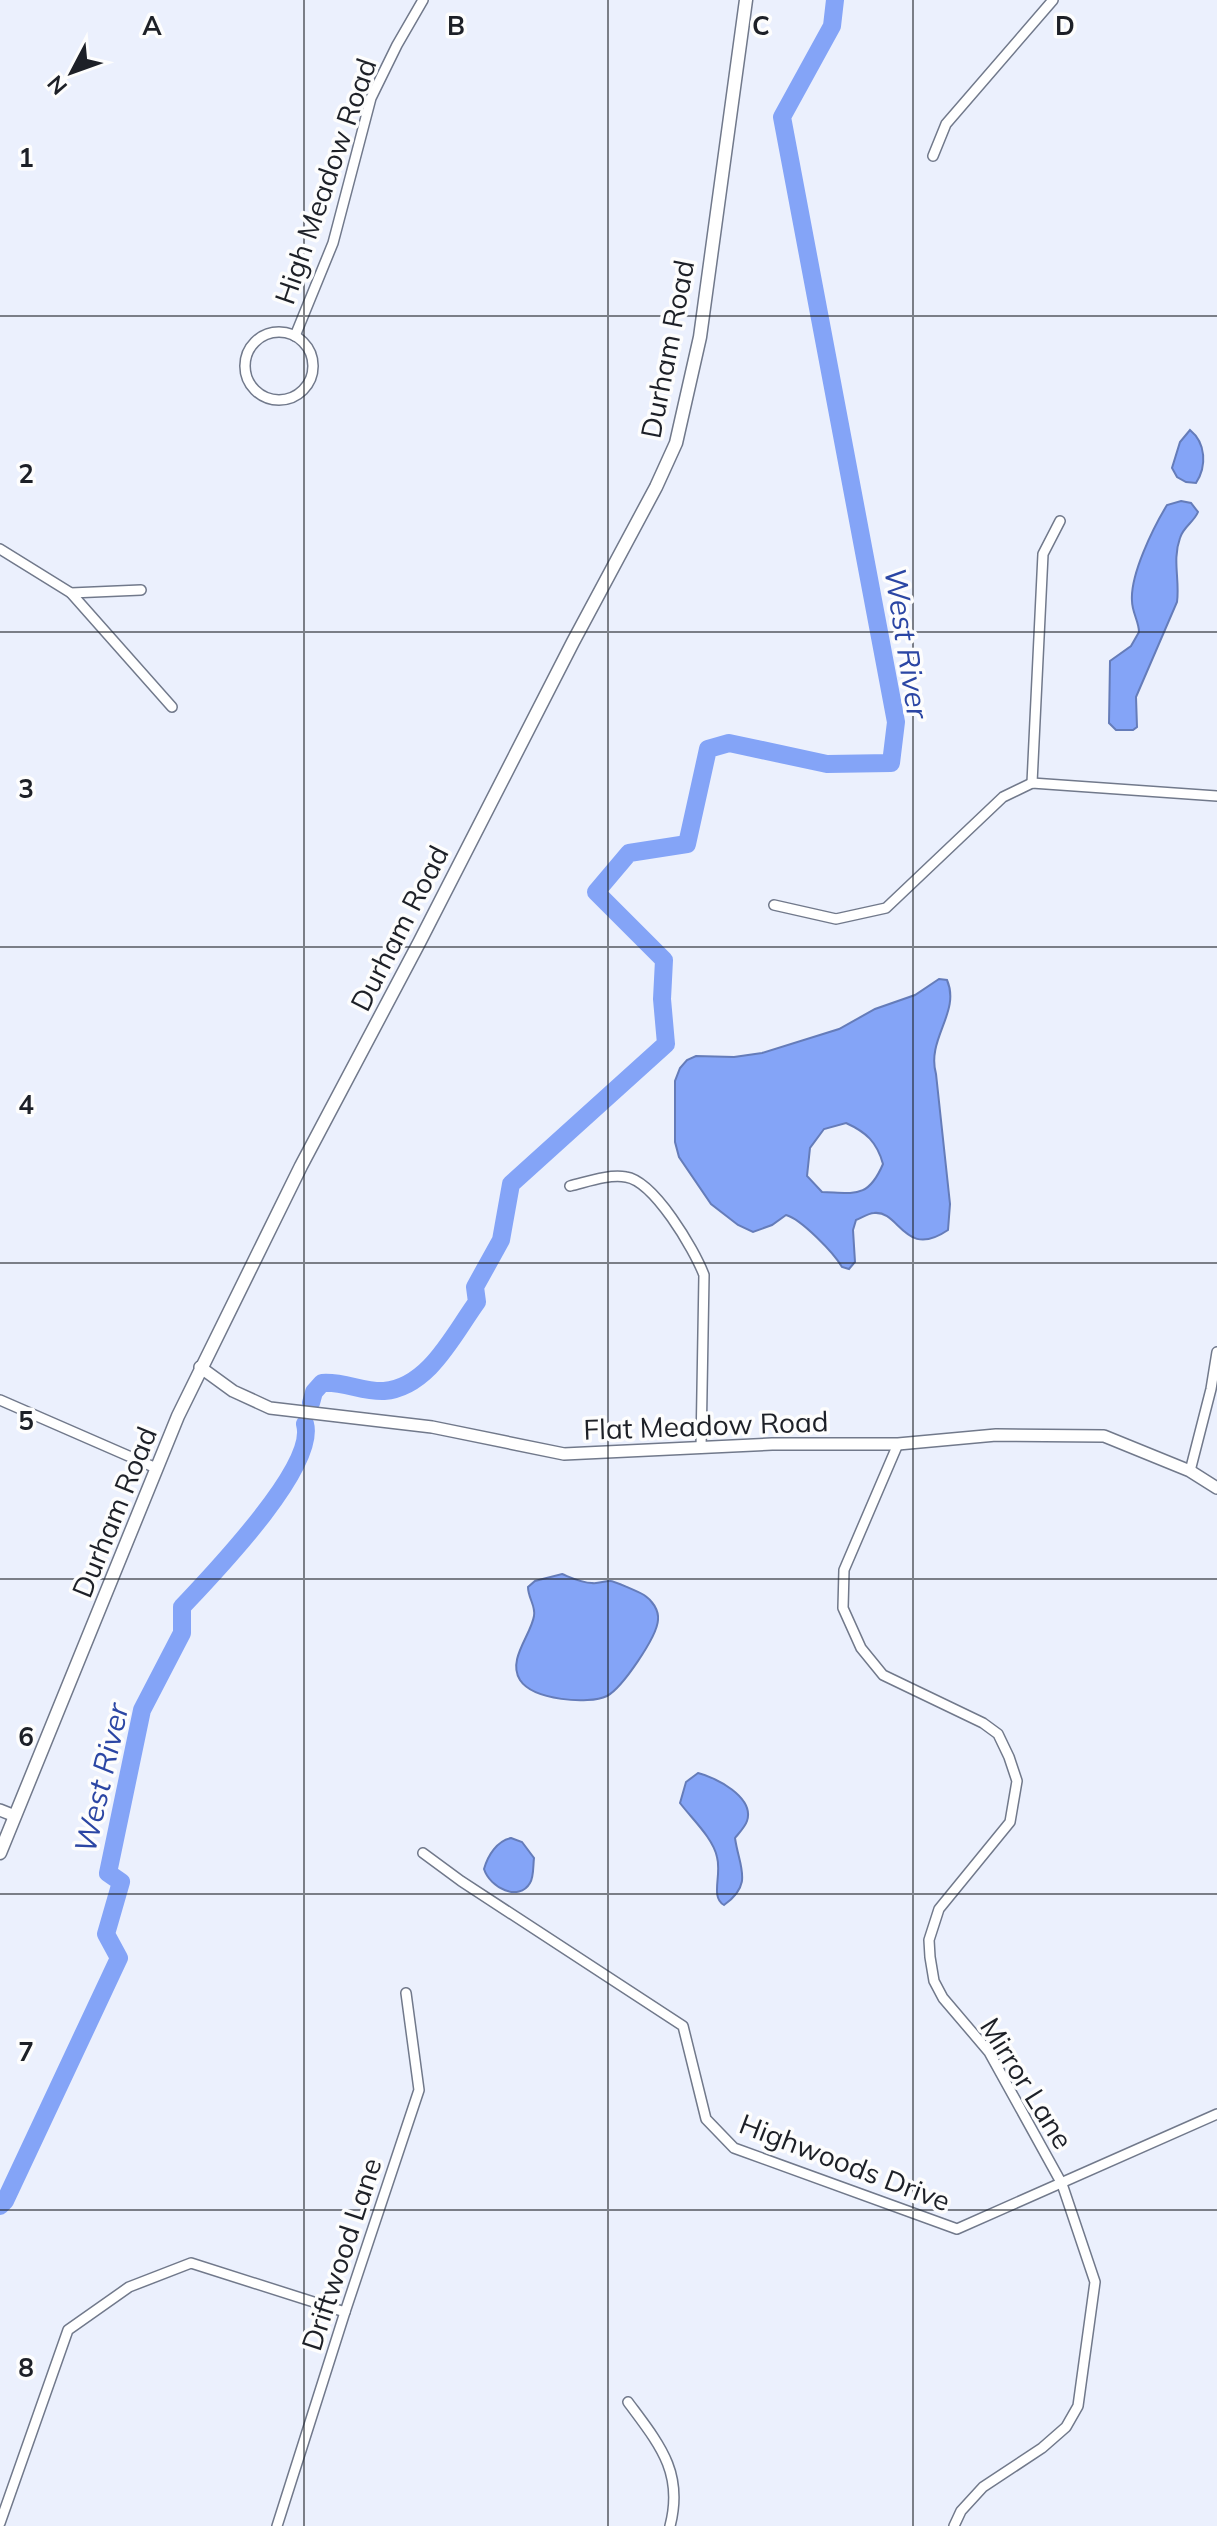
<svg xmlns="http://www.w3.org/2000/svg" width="1217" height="2526" viewBox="0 0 1217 2526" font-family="Mulish,sans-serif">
<rect width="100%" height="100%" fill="#ebf0fd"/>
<g fill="#84a4f7" stroke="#657cb9" stroke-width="2" fill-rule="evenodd">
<path d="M1190,430C1206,443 1207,466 1196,483L1186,482L1177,477L1172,468L1180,442Z"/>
<path d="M1181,501L1191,503L1198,512C1194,522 1183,527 1180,538C1172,560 1180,580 1177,602L1136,697L1137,727L1133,730H1116L1109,723L1110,661L1131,646L1139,632C1139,622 1132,612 1132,601C1130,575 1153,528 1167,505Z"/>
<path d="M939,979L947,980C961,1012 926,1039 936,1074L950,1204L948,1230C904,1260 900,1210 874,1213C869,1213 861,1218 856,1220L853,1230L855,1262L849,1269L842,1267C834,1253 801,1219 786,1215L772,1225L753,1232L738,1225L711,1204L679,1157L675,1142V1081L680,1068L687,1060L696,1056L734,1057L762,1053L839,1029L875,1009L915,995ZM846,1123C866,1132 877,1142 883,1164C868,1199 855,1193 822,1192L807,1176L810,1148L824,1129Z"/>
<path d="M562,1574C572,1578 582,1583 592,1583C598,1584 604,1581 610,1581C614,1581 639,1592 644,1595C652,1600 659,1610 658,1620C657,1637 622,1688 607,1696C588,1705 533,1700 520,1680C507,1660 531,1635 534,1616C536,1606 528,1598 528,1587L535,1581Z"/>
<path d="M698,1773C715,1777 755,1797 747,1821C745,1827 739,1833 735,1838C739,1867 754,1884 724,1905C710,1897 722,1875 717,1857C713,1838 692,1819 680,1803L686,1782Z"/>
<path d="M511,1838L522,1842L534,1858C533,1865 534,1877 530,1883C519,1902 490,1888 484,1869C488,1855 497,1841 511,1838Z"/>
</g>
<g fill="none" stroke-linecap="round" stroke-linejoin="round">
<g stroke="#84a4f7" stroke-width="18">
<path d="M311,1403L314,1392L322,1383C343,1381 363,1392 384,1391C429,1387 453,1335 477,1302L475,1287L501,1240L511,1184L666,1044L662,999L664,960L596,892L629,853L687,844L708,749L729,743L827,764L891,763L896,722L782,117L832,26L835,0"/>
<path d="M0,2206L5,2201L119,1958L106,1934L121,1882L108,1873L142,1710L182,1633V1607C212,1575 317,1467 305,1424"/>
</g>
<defs>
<g id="minor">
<path d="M933,156L946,124L1053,0"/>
<circle cx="279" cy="366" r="34"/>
<path d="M295,336L333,243L371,98L397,45L423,0"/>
<path d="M0,549L71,593L141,590"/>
<path d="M71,593L172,707"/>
<path d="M1032,783L1043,554L1060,521"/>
<path d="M774,905L836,919L886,908L1003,797L1032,783L1217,796"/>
<path d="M570,1186C587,1182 608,1174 626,1177C654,1181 694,1249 704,1275L701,1448"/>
<path d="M0,1400L156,1468"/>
<path d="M898,1444L844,1570L843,1608L861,1648L883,1675L983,1723L998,1734L1009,1757L1017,1781L1010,1822L939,1909L929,1940L930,1957L934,1981L943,1998L989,2052L1062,2184L1095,2282L1078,2406L1066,2427L1042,2448L983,2487L961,2511L954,2526"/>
<path d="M1190,1471L1211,1389L1217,1352"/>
<path d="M423,1853L461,1881L683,2026L706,2119L734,2148L957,2229L1217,2114"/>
<path d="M628,2402C659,2444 684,2472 670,2526"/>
<path d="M0,2523L68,2330L129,2287L191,2263L345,2312"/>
<path d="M277,2526L345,2312L419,2090L406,1993"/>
</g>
<g id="tertiary">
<path d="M200,1367L233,1391L270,1408L432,1427L564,1454L772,1444H898L996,1435L1104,1436L1190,1471L1217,1488"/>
<path d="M0,1810L15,1816"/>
</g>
<path id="secondary" d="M0,1853L178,1416L301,1166L420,941L573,642L656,487L676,443L700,337L746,0"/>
</defs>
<use href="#minor" stroke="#71798b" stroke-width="12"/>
<use href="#tertiary" stroke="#71798b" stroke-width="14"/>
<use href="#secondary" stroke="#71798b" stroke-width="15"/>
<use href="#minor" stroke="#fff" stroke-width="9"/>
<use href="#tertiary" stroke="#fff" stroke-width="11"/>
<use href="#secondary" stroke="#fff" stroke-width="12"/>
</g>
<path fill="none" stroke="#1d2027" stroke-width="2" stroke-opacity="0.55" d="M304,0V2526M608,0V2526M913,0V2526M0,316H1217M0,632H1217M0,947H1217M0,1263H1217M0,1579H1217M0,1894H1217M0,2210H1217"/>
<g text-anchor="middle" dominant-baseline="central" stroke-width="7" stroke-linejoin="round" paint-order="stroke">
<g font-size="28" fill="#1d2027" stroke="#fdfdfd">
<text transform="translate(325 181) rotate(-71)">High Meadow Road</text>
<text transform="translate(667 349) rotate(-79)">Durham Road</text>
<text transform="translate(399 928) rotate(-63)">Durham Road</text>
<text transform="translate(706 1425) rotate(-2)">Flat Meadow Road</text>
<text transform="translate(114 1512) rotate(-68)">Durham Road</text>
<text transform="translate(1027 2083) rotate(58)">Mirror Lane</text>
<text transform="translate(845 2162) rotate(21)">Highwoods Drive</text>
<text transform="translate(341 2254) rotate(-72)">Driftwood Lane</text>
</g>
<g font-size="30" font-style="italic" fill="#2b46a4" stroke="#fdfdfd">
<text transform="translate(907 643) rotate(81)">West River</text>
<text transform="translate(101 1778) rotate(-77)">West River</text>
</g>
</g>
<g font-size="26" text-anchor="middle" font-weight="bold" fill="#1d2027" stroke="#fdfdfd" stroke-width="7" stroke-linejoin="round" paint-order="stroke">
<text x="152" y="35">A</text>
<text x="456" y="35">B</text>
<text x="761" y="35">C</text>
<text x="1065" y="35">D</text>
<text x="26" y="167">1</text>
<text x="26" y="483">2</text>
<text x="26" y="798">3</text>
<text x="26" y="1114">4</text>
<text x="26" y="1430">5</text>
<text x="26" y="1746">6</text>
<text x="26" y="2061">7</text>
<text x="26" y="2377">8</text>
</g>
<g transform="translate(72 72) rotate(229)" stroke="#fdfdfd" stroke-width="6" paint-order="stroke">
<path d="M0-6L14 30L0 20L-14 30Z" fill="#1d2027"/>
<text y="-12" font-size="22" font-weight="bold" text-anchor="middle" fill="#1d2027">N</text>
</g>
</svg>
